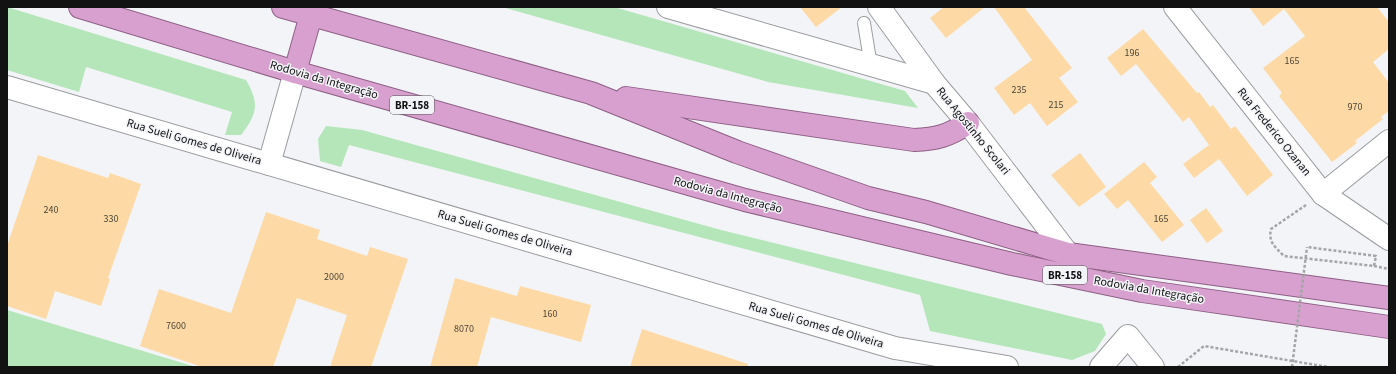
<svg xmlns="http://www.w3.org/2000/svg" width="1396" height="374" viewBox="0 0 1396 374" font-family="'Source Sans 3',sans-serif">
<rect width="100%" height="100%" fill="#f3f4f7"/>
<g fill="#b4e6b9">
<path d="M7,7L246,80C260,104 257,114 241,135H225L232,112L86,67L79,92L7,70Z"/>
<path d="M502,7H614L905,91L918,108L768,82Z"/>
<path d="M326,126L362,130L721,230L1102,324L1106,334L1095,351L1072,360L930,331L920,295L349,145L341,167L320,161L318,139Z"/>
<path d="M7,310L196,367H7Z"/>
</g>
<g fill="#fddaa5">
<path d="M800,7H842L816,27Z"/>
<path d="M944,7H985L946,38L930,18Z"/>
<path d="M994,7H1024L1072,68L1059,78L1078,102L1047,126L1030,103L1014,115L994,88L1032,60Z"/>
<path d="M1249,7H1377L1389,22V49L1373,62L1389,83V111L1381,117L1383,119L1355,141L1357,143L1332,162L1279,96L1282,93L1263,68L1305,36L1284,9L1263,26Z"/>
<path d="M1143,29L1197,93L1199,92L1210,107L1213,105L1231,129L1235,126L1273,175L1247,196L1219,159L1194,178L1183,164L1209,145L1189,117L1183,122L1136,64L1121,76L1107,58Z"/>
<path d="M1080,153L1106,187L1079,207L1051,175Z"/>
<path d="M38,155L108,178L110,173L141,184L108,278L110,279L101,306L55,291L46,319L7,306V246Z"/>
<path d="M1144,162L1157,177L1150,183L1184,225L1162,242L1128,200L1117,209L1104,194Z"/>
<path d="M1206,208L1223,231L1207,243L1190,220Z"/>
<path d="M266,212L320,230L317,239L367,256L370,247L408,259L371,367H330L347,315L297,298L273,367H202L140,346L159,289L231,313Z"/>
<path d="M455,278L517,296L520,286L591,305L581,342L491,317L477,367H430Z"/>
<path d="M642,329L748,364V367H630Z"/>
</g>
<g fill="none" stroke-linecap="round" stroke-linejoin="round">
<defs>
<path id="service" d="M864,23L871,66"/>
<g id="minor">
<path d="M668,7L934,83"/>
<path d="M879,7L934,83L968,123L1068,254"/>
<path d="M1175,7L1323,194L1389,239"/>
<path d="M269,164L295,72"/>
<path d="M1323,194L1389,141"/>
</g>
<g id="tertiary">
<path d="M7,87L895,348L1007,367"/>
<path d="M1101,367L1128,336L1153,367"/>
</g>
<g id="trunk">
<path d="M80,7L295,72L745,200L1012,264L1142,291L1389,327"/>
<path d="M283,7L591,93L737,152L868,198L926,212L1068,254L1389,298"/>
<path d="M295,72L311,15"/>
<path d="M626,98L914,140C937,139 948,136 968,123"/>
</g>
</defs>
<use href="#service" stroke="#9b9c9f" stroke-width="14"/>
<use href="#minor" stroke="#9b9c9f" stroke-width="24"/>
<use href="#tertiary" stroke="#9b9c9f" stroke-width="24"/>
<use href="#trunk" stroke="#8d5f85" stroke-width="24"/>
<g stroke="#a5a5a8" stroke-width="2.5" stroke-dasharray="3 2" stroke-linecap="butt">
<path d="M1306,205L1271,229C1268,242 1275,247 1284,256L1374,266L1376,256L1307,247"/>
<path d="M1374,266L1389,269"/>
<path d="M1178,367L1204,346L1328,367"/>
</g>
<use href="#service" stroke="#fff" stroke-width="12"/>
<use href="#minor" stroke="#fff" stroke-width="22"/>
<use href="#tertiary" stroke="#fff" stroke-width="22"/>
<use href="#trunk" stroke="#d8a0cf" stroke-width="22"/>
<path stroke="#a5a5a8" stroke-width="2.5" stroke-dasharray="3 2" stroke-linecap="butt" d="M1292,367L1307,247"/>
</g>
<g text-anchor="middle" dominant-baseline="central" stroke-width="3" stroke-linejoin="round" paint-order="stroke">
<g font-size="10" fill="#4d4438">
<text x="1132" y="53">196</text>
<text x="1292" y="61">165</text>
<text x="1019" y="90">235</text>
<text x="1056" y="105">215</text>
<text x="1355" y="107">970</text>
<text x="51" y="210">240</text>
<text x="111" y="219">330</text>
<text x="1161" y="219">165</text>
<text x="334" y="277">2000</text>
<text x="550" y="314">160</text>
<text x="176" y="326">7600</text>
<text x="464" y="329">8070</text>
</g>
<g fill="#f3f4f7" stroke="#565657" stroke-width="1">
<rect x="390" y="96" width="44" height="18" rx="3"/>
<rect x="1043" y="266" width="44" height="18" rx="3"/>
</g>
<g font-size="11" font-weight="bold" fill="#121213">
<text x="412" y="105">BR-158</text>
<text x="1065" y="275">BR-158</text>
</g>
<g font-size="12" fill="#121213" stroke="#f3f4f7">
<text transform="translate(324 80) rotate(16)">Rodovia da Integração</text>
<text transform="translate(973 131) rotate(51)">Rua Agostinho Scolari</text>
<text transform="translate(1274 132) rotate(51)">Rua Frederico Ozanan</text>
<text transform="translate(194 142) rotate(16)">Rua Sueli Gomes de Oliveira</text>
<text transform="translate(728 195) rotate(15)">Rodovia da Integração</text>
<text transform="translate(505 233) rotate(16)">Rua Sueli Gomes de Oliveira</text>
<text transform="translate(1149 290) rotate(10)">Rodovia da Integração</text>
<text transform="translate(816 325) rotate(16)">Rua Sueli Gomes de Oliveira</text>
</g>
</g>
<rect width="1396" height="374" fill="none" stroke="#121213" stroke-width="16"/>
</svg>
